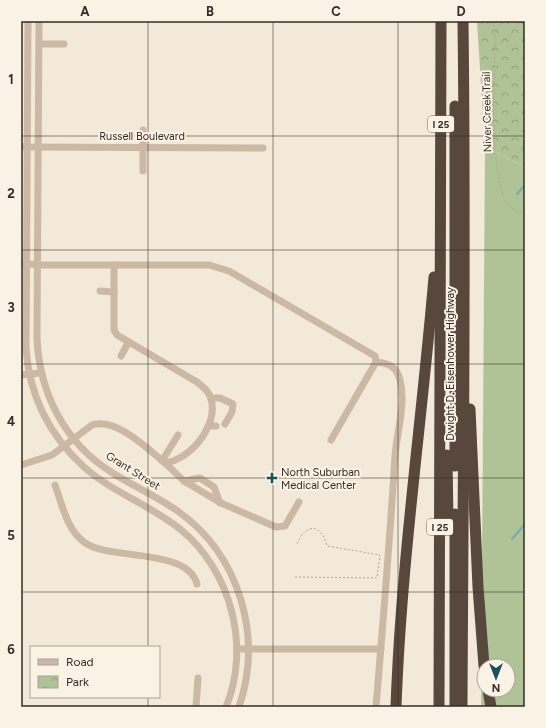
<svg xmlns="http://www.w3.org/2000/svg" width="546" height="728" viewBox="0 0 546 728" font-family="Figtree,sans-serif">
<defs>
<pattern id="park-crowns" width="20" height="18" patternUnits="userSpaceOnUse"><rect width="20" height="18" fill="#b0c397"/><path d="M2 6a3 3 0 1 1 6 0M12 15a3 3 0 1 1 6 0" fill="none" stroke="#909f7b"/></pattern>
</defs>
<rect width="100%" height="100%" fill="#f3e9d8"/>
<path fill="#b0c397" fill-rule="evenodd" d="M485,147L525,167V707H481ZM484,666H508V690H484Z"/>
<path fill="url(#park-crowns)" d="M477,21H525V167L485,147Z"/>
<g fill="none" stroke-linecap="round" stroke-linejoin="round">
<g stroke="#75aab2" stroke-width="2">
<path d="M517,194L525,185"/>
<path d="M512,539L525,524"/>
</g>
<g stroke="#b8a38d" stroke-width="1" stroke-dasharray="2 2" stroke-linecap="butt">
<path d="M493,21C498,71 489,121 498,171C500,182 501,194 507,204C511,210 518,213 525,214"/>
<path d="M495,37L501,21"/>
<path d="M495,45C509,41 513,33 519,21"/>
<path d="M295,577L377,578L380,555L327,546C322,524 306,522 297,544"/>
</g>
<g stroke="#ccb9a3" stroke-width="7">
<path d="M28,21L26,348C29,394 49,435 84,467C112,492 150,505 180,529C231,570 251,647 226,707"/>
<path d="M39,21L37,337C39,392 64,442 111,472C133,486 158,497 179,512C240,556 263,637 239,707"/>
<path d="M39,44H64"/>
<path d="M143,130V171"/>
<path d="M21,147L263,148"/>
<path d="M21,263L38,265H209L229,271L375,356L376,362L331,440"/>
<path d="M100,291L114,292"/>
<path d="M121,356L128,343"/>
<path d="M21,375L40,373"/>
<path d="M211,398H220L233,404L232,412L225,424"/>
<path d="M208,426H216"/>
<path d="M162,461L178,435"/>
<path d="M165,463L184,481L221,503L276,527L285,526L299,502"/>
<path d="M21,465L52,455L92,425C116,417 148,449 165,463C190,460 219,425 211,399C209,391 203,387 197,382L117,335L114,330V265"/>
<path d="M184,481L200,478L214,487L220,503"/>
<path d="M55,485C62,504 67,530 84,542C108,561 187,547 197,584"/>
<path d="M237,649H381"/>
<path d="M196,707L198,678"/>
<path d="M376,707C383,623 390,539 395,456C397,431 406,404 400,380C397,367 389,363 376,362"/>
</g>
<g stroke="#58473c" stroke-width="11">
<path d="M470,409L478,587L484,666"/>
<path d="M447,455L448,524"/>
<path d="M455,466V106"/>
<path d="M488,690L491,707"/>
<path d="M396,707C401,563 422,420 434,277"/>
<path d="M439,707L441,21"/>
<path d="M455,707V514"/>
<path d="M462,707C463,478 466,250 463,21"/>
</g>
</g>
<path fill="none" stroke="#362c26" stroke-width="1" stroke-opacity="0.55" d="M148,21V647M273,21V707M398,21V707M21,136H525M21,250H525M21,364H525M21,478H525M21,592H525M148,697V707"/>
<path fill="#18505b" stroke="#faf2e5" stroke-width="1.5" d="M270 472h4v4h4v4h-4v4h-4v-4h-4v-4h4z"/>
<g text-anchor="middle" dominant-baseline="central" stroke-width="4" stroke-linejoin="round" paint-order="stroke">
<g fill="#faf2e5" stroke="#71675f" stroke-width="1">
<rect x="428" y="116" width="26" height="16" rx="3"/>
<rect x="427" y="519" width="26" height="16" rx="3"/>
</g>
<g font-size="10" font-weight="bold" fill="#362c26">
<text x="441" y="124">I 25</text>
<text x="440" y="527">I 25</text>
</g>
<g font-size="11" fill="#362c26" stroke="#faf2e5">
<text transform="translate(487 112) rotate(-91)">Niver Creek Trail</text>
<text x="142" y="136">Russell Boulevard</text>
<text transform="translate(450 364) rotate(-90)">Dwight D. Eisenhower Highway</text>
<text transform="translate(133 471) rotate(32)">Grant Street</text>
</g>
<g font-size="11" fill="#362c26" stroke="#faf2e5" text-anchor="start">
<text x="281" y="472">North Suburban<tspan x="281" dy="13">Medical Center</tspan></text>
</g>
</g>
<rect width="546" height="728" fill="none" stroke="#faf2e5" stroke-width="44"/>
<rect x="30" y="646" width="130" height="52" fill="#faf2e5" stroke="#aca399"/>
<rect x="38" y="659" width="20" height="6" fill="#ccb9a3" stroke="#aca399"/>
<text x="66" y="666" font-size="12" fill="#362c26">Road</text>
<rect x="38" y="676" width="20" height="12" fill="url(#park-crowns)" stroke="#aca399"/>
<text x="66" y="686" font-size="12" fill="#362c26">Park</text>
<g transform="translate(496 678) rotate(180)"><circle r="19" fill="#faf2e5" stroke="#aca399"/>
<path d="M0-3L7 15L0 10L-7 15Z" fill="#18505b"/>
<text y="-6" font-size="11" font-weight="bold" text-anchor="middle" fill="#362c26">N</text>
</g>
<rect x="22" y="22" width="502" height="684" fill="none" stroke="#362c26" stroke-width="1.5"/>
<g font-size="13" text-anchor="middle" font-weight="bold" fill="#362c26">
<text x="85" y="16">A</text>
<text x="210" y="16">B</text>
<text x="336" y="16">C</text>
<text x="461" y="16">D</text>
<text x="11" y="84">1</text>
<text x="11" y="198">2</text>
<text x="11" y="312">3</text>
<text x="11" y="426">4</text>
<text x="11" y="540">5</text>
<text x="11" y="654">6</text>
</g>
</svg>
